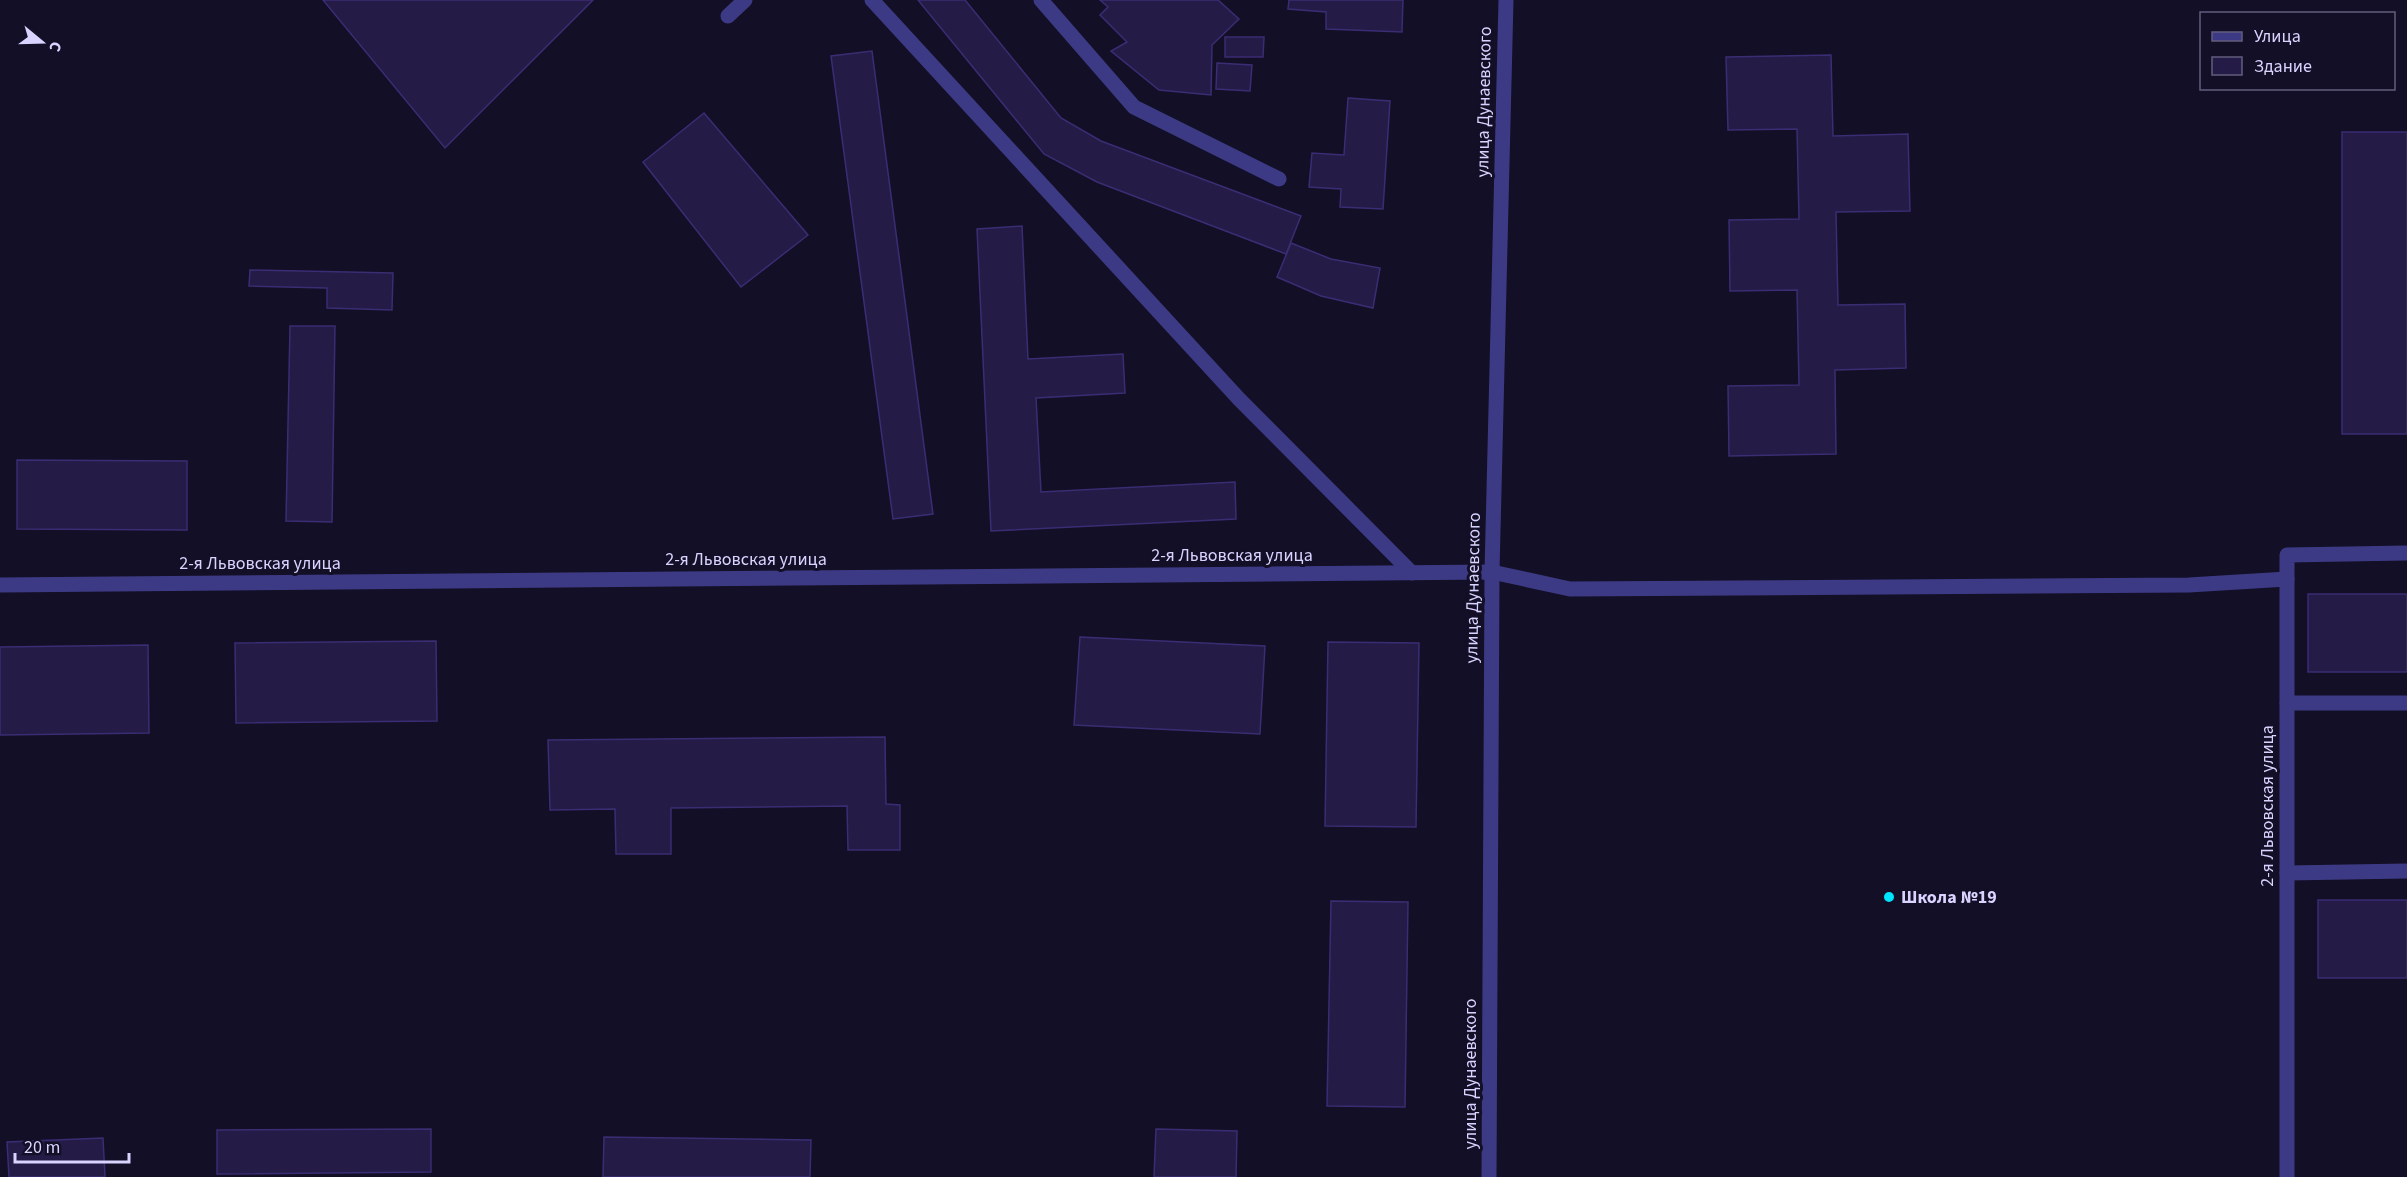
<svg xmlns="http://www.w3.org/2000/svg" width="2407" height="1177" viewBox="0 0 2407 1177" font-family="'Source Sans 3',sans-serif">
<rect width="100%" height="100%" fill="#130f26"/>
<g fill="#241b47" stroke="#3b2d73" stroke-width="1.5">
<path d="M323,0H593L445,148Z"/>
<path d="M918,0H965L1061,118L1101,141L1301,216L1286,254L1097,182L1044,154Z"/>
<path d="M1100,0H1218L1239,19L1212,45L1211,95L1159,90L1111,51L1127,42L1100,15L1108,7Z"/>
<path d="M1289,0H1403L1402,32L1326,29V12L1288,9Z"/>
<path d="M1225,37H1264L1263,57H1225Z"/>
<path d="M872,51L933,514L893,519L831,56Z"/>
<path d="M1831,55L1833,136L1908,134L1910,211L1836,212L1838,305L1905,304L1906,368L1835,370L1836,454L1729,456L1728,386L1799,385L1797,290L1730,291L1729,220L1799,219L1797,129L1728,130L1726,57Z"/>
<path d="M1217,63L1252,65L1250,91L1216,89Z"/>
<path d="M1348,98L1390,101L1383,209L1340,207L1341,189L1309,187L1312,153L1344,155Z"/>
<path d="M704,113L808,235L741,287L643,162Z"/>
<rect x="2342" y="132" width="65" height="302"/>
<path d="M1022,226L1028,359L1123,354L1125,393L1036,398L1041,492L1235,482L1236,519L991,531L977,229Z"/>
<path d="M1291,243L1331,259L1380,268L1373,308L1321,296L1277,277Z"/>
<path d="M250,270L393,273L392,310L327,308V288L249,286Z"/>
<path d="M290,326H335L332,522L286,521Z"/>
<path d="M17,460L187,461V530L17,529Z"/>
<rect x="2308" y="594" width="99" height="78"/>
<path d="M1080,637L1265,646L1260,734L1074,725Z"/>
<path d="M436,641L437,721L236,723L235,643Z"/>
<path d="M1328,642L1419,643L1416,827L1325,826Z"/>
<path d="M148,645L149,733L0,735V647Z"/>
<path d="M885,737L886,804L900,805V850H848L847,806L671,808V854H616L615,809L550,810L548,740Z"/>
<rect x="2318" y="900" width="89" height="78"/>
<path d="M1331,901L1408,902L1405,1107L1327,1106Z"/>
<path d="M431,1129V1172L217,1174V1130Z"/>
<path d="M1156,1129L1237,1131L1236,1177H1154Z"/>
<path d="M604,1137L811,1140L810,1177H603Z"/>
<path d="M103,1138L105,1177H9L7,1142Z"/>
</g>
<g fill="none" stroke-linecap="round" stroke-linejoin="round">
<g stroke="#3d3a85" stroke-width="15">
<path d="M872,0L1239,399L1412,573"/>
<path d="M1041,0L1134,107L1279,179"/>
<path d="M728,16L745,0"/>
<path d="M0,585L1492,572L1570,589L2189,585L2287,579"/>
<path d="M2287,703H2407"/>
<path d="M2287,873L2407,871"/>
<path d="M1489,1177L1492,572L1506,0"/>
<path d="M2287,1177V555L2407,553"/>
</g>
</g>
<circle fill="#00e5ff" stroke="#130f26" stroke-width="2" cx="1889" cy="897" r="6"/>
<g text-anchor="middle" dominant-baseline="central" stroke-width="6" stroke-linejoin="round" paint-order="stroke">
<g font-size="18" fill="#d9d4ff" stroke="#130f26">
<text transform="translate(1484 102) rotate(-89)">улица Дунаевского</text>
<text x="1232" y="555">2-я Львовская улица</text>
<text x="746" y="559">2-я Львовская улица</text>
<text x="260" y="563">2-я Львовская улица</text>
<text transform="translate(1473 588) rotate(-89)">улица Дунаевского</text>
<text transform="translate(2267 806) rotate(-90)">2-я Львовская улица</text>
<text transform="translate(1470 1074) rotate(-90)">улица Дунаевского</text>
</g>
<g font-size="18" font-weight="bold" fill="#d9d4ff" stroke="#130f26" text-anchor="start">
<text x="1901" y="897">Школа №19</text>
</g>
</g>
<rect x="2200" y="12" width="195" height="78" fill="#130f26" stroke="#625e7d" stroke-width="1.5"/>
<rect x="2212" y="32" width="30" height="9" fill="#3d3a85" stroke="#625e7d" stroke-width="1.5"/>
<text x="2254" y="42" font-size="18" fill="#d9d4ff">Улица</text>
<rect x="2212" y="57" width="30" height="18" fill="#241b47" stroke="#625e7d" stroke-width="1.5"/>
<text x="2254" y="72" font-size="18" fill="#d9d4ff">Здание</text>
<g transform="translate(42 42) rotate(109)" stroke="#130f26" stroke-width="4.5" paint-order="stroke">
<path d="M0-4.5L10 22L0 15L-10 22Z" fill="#d9d4ff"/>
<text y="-9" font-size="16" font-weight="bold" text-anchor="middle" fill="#d9d4ff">С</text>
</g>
<path d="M15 1153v9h114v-9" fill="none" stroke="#d9d4ff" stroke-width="3"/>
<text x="24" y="1153" font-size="18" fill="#d9d4ff" stroke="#130f26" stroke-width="4.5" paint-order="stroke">20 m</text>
</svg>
